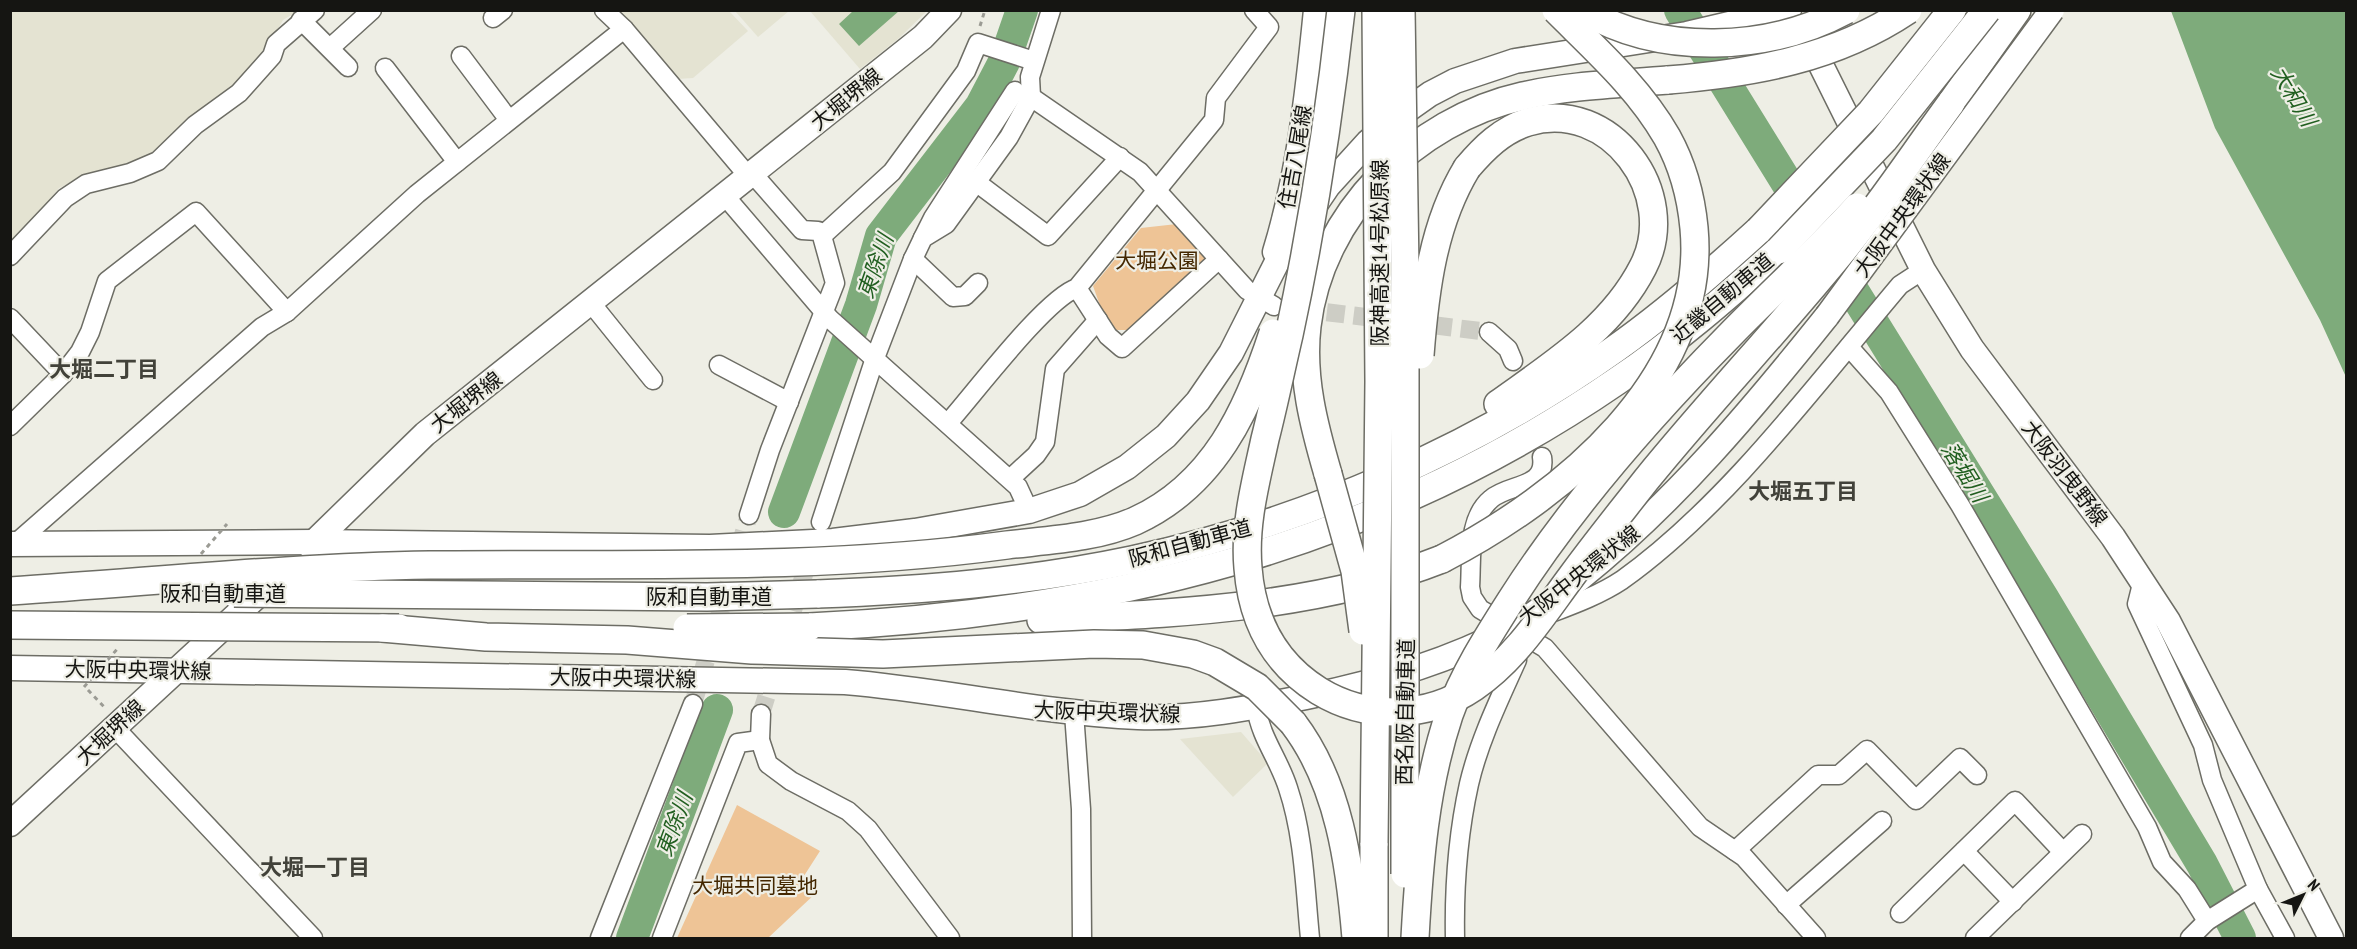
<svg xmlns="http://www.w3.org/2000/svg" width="2357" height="949" viewBox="0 0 2357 949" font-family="'PT Sans Narrow','Noto Sans JP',sans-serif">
<rect width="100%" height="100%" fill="#eeeee5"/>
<g fill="#e4e3d2">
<path d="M11,11H298L283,20L269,45L228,96L165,148L136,160L85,176L59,188L11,246Z"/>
<path d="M612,11H729L748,31L693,78L677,79Z"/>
<path d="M735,11H789L758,37Z"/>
<path d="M810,11H927L898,39L860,69Z"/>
<path d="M1241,732L1268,763L1233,797L1180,739Z"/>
</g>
<g fill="#eec496">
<path d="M1177,224L1208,257L1132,330H1115L1102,311L1093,286L1141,228Z"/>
<path d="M737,805L820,851L802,879L817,892L768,938H677Z"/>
</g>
<g fill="#7eab7b">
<path d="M853,11V10L899,11L859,46L839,24Z"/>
<path d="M2171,11H2346V377L2320,320L2215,128Z"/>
</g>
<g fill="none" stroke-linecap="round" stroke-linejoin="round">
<g stroke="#7eab7b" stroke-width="32">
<path d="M1680,10L1808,217"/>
<path d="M1834,260L2043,598L2202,864L2240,938"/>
<path d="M784,512L861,305L881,236L981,106L1004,62L1022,10"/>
<path d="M632,938L717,710"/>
</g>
<g stroke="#cdcdc5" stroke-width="18" stroke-dasharray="18 9" stroke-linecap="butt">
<path d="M1300,309L1489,332"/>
<path d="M693,704L749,515"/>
<path d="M761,714L811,552"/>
</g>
<defs>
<g id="minor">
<path d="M604,10L624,29L749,177"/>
<path d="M493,18L503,10"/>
<path d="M301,20L348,67"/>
<path d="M330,48L372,10"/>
<path d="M461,56L509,120"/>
<path d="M385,68L457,162"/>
<path d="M1031,97L1140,172L1247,290L1274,306"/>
<path d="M976,182L1048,236L1120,157"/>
<path d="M725,196L830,319L1018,487L1029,511"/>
<path d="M822,236L892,172L966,71L978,43L1034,61"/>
<path d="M923,238L933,218L1015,91"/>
<path d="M10,256L65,198L86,184L130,173L158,161L195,125L239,93L272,56L276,44L315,10"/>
<path d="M913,259L953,297L965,296L978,283"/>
<path d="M1077,288L1108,336L1122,348L1219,259"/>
<path d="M591,303L653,380"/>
<path d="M10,318L63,374"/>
<path d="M1489,332L1508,349L1513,361"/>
<path d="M1849,347L1889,392L1960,505L2147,827L2162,862L2187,889L2207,921"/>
<path d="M719,365L789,402"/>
<path d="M948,423C974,394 1046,298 1077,288L1214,120L1216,98L1269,27L1254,10"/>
<path d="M10,426L63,374L80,352L90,332L107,281L196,212L287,312"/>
<path d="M1542,457C1547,489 1509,483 1491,499C1467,519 1472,558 1470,587L1472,597L1480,609L1545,648L1700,827L1744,857L1816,938"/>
<path d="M1010,479L1036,455L1045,442L1055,369L1098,320"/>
<path d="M749,515L770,450L835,283L822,236L818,231L802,230L753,174"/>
<path d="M821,522L875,358L913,259L923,238L946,224L1009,137L1031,97L1030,77L1051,10"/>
<path d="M15,544L262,327L287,312L417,194L624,29"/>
<path d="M2143,580L2137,604L2203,745L2212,780L2258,889L2285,938"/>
<path d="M1543,616C1569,606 1598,596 1622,580C1726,506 1817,383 1900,285L1923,270"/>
<path d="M1256,707C1261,739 1279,759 1288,788C1304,836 1305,888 1310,938"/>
<path d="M1074,713L1081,809L1082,938"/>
<path d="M761,714L760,740L768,764L791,781L848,811L868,829L950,938"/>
<path d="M115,728L313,938"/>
<path d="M1735,851L1818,775H1839L1867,750L1916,800L1960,758L1977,775"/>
<path d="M1964,851L2013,902"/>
<path d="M1786,905L1882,821"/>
<path d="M1900,913L2015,801L2063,852"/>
<path d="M600,938L693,704"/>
<path d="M662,938L738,743L760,740"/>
<path d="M1455,938C1454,887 1458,834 1469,784C1479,741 1499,700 1517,660L1516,653"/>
<path d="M1975,938L2082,834"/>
<path d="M2190,938L2207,921L2258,889"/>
</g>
<g id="major">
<path d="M1807,37L1923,270L1972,349L2113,537L2168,621L2331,938"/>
<path d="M1275,252C1299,174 1308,91 1316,10"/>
<path d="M10,544L314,542L710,547L833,541L915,531L1029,511L1080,494L1127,467L1166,436L1198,401L1231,353L1279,258L1328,186L1368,142L1396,118L1430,94L1455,81L1515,61L1687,34L1789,10"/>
<path d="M310,546L425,434L923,37L949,10"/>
<path d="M10,668L845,682C943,690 1039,713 1138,717C1194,719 1251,708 1306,697C1375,683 1447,662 1510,629C1534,616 1557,596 1579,579C1674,503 1751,411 1827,316"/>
<path d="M10,824L269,585"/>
</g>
<g id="highway">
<path d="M1951,103L2017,10"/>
<path d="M1467,168C1484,148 1502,130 1528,122C1610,97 1681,194 1643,267C1612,328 1552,365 1498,404"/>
<path d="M1328,474C1314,426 1301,377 1307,326C1320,214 1415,120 1523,96C1570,85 1620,84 1668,80"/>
<path d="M817,594C923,590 1028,582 1132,560C1303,523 1473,450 1615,349C1666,313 1713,272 1759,230"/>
<path d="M1041,620C1176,613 1315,609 1442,559"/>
<path d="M809,627C1103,613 1371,550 1617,381C1675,342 1728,296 1779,250"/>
<path d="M1293,723C1339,783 1350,865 1356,938"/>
<path d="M1374,938V843"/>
</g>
</defs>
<use href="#minor" stroke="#6d6d65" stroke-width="21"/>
<use href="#major" stroke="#6d6d65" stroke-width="27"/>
<use href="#highway" stroke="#6d6d65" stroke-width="30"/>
<g stroke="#9b9b94" stroke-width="3" stroke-dasharray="4.5 4.5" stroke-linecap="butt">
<path d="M980,26L985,10"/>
<path d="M88,690L106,709"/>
</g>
<use href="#minor" stroke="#fff" stroke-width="18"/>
<use href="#major" stroke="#fff" stroke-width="24"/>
<use href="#highway" stroke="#fff" stroke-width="27"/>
<defs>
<path id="major-bridge" d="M1827,316L2052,10"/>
<g id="highway-bridge">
<path d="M1341,10C1329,119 1312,227 1289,335C1281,369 1274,404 1265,439C1256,481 1244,524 1248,568C1252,620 1274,663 1319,691C1367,720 1427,719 1474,687C1515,659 1542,616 1571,577C1595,544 1621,512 1646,480C1710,401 1780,328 1844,249C1882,202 1915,152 1951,103"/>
<path d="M1401,10L1405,269V874"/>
<path d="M1583,10C1661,56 1768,52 1846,10"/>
<path d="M1668,80C1753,73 1835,59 1908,10"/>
<path d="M1759,230L1871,112L1952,10"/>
<path d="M1779,250L1884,140L1987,10"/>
<path d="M1420,355C1425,290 1433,224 1467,168"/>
<path d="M1328,474L1355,571L1363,631"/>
<path d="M1442,559C1562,497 1708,379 1694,228C1691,196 1682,164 1667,137C1639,88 1596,50 1556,10"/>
<path d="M10,591C150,582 290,567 430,565C622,563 816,571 1007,545C1049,540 1096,538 1135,521C1214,485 1248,410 1273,333"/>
<path d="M234,593L707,597L817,594"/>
<path d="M10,625L399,628"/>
<path d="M382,628L486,637L627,640L752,650L883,654L1094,644L1143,645L1193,654L1215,662L1257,687L1293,723"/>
<path d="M687,628L809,627"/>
<path d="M1374,843L1379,382L1376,10"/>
<path d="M1415,938C1419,864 1425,787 1449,715C1463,675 1488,636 1511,600C1571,506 1651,415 1730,335C1772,292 1817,251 1857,207"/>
</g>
</defs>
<use href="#major-bridge" stroke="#6d6d65" stroke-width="27" stroke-linecap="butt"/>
<use href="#highway-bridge" stroke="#6d6d65" stroke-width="30" stroke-linecap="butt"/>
<g stroke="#9b9b94" stroke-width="3" stroke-dasharray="4.5 4.5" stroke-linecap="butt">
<path d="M1292,120L1306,113"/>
<path d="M201,554L227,524"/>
<path d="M84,687L119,647"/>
</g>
<use href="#major-bridge" stroke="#fff" stroke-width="24"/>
<use href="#highway-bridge" stroke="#fff" stroke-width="27"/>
</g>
<g text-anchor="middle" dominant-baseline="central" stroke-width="4.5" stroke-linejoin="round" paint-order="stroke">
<g font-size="21" fill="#151512" stroke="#eeeee5">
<text transform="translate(846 99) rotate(-39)">大堀堺線</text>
<text transform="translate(1295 157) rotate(-80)">住吉八尾線</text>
<text transform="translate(1902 215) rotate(-54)">大阪中央環状線</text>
<text transform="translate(1379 253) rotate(-90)">阪神高速14号松原線</text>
<text transform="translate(1722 298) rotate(-40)">近畿自動車道</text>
<text transform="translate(466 402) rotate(-38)">大堀堺線</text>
<text transform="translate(2065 473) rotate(53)">大阪羽曳野線</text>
<text transform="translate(1190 543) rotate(-15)">阪和自動車道</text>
<text transform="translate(1579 575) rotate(-38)">大阪中央環状線</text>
<text x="223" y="593">阪和自動車道</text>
<text x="709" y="596">阪和自動車道</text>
<text transform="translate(138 670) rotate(1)">大阪中央環状線</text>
<text transform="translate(623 678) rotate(1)">大阪中央環状線</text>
<text transform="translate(1107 712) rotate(2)">大阪中央環状線</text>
<text transform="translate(1405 712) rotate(-89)">西名阪自動車道</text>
<text transform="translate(110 732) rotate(-43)">大堀堺線</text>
</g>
<g font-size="21" fill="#442700" stroke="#eeeee5">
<text x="1157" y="260">大堀公園</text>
<text x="755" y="885">大堀共同墓地</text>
</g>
<g font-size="22" font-style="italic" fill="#215f20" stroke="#eeeee5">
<text transform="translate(2294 96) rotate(59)">大和川</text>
<text transform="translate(875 266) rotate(-71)">東除川</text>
<text transform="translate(1965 472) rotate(58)">落堀川</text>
<text transform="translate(674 824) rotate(-70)">東除川</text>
</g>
<g font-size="22" font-weight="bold" fill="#42423a" stroke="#eeeee5">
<text x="104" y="369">大堀二丁目</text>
<text x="1803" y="491">大堀五丁目</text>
<text x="315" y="867">大堀一丁目</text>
</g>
</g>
<rect width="2357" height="949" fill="none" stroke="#151512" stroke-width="24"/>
<g transform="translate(2303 895) rotate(47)" stroke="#eeeee5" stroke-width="4.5" paint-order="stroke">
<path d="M0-4.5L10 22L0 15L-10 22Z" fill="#151512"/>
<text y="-9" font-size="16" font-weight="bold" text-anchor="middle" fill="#151512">N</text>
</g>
</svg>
